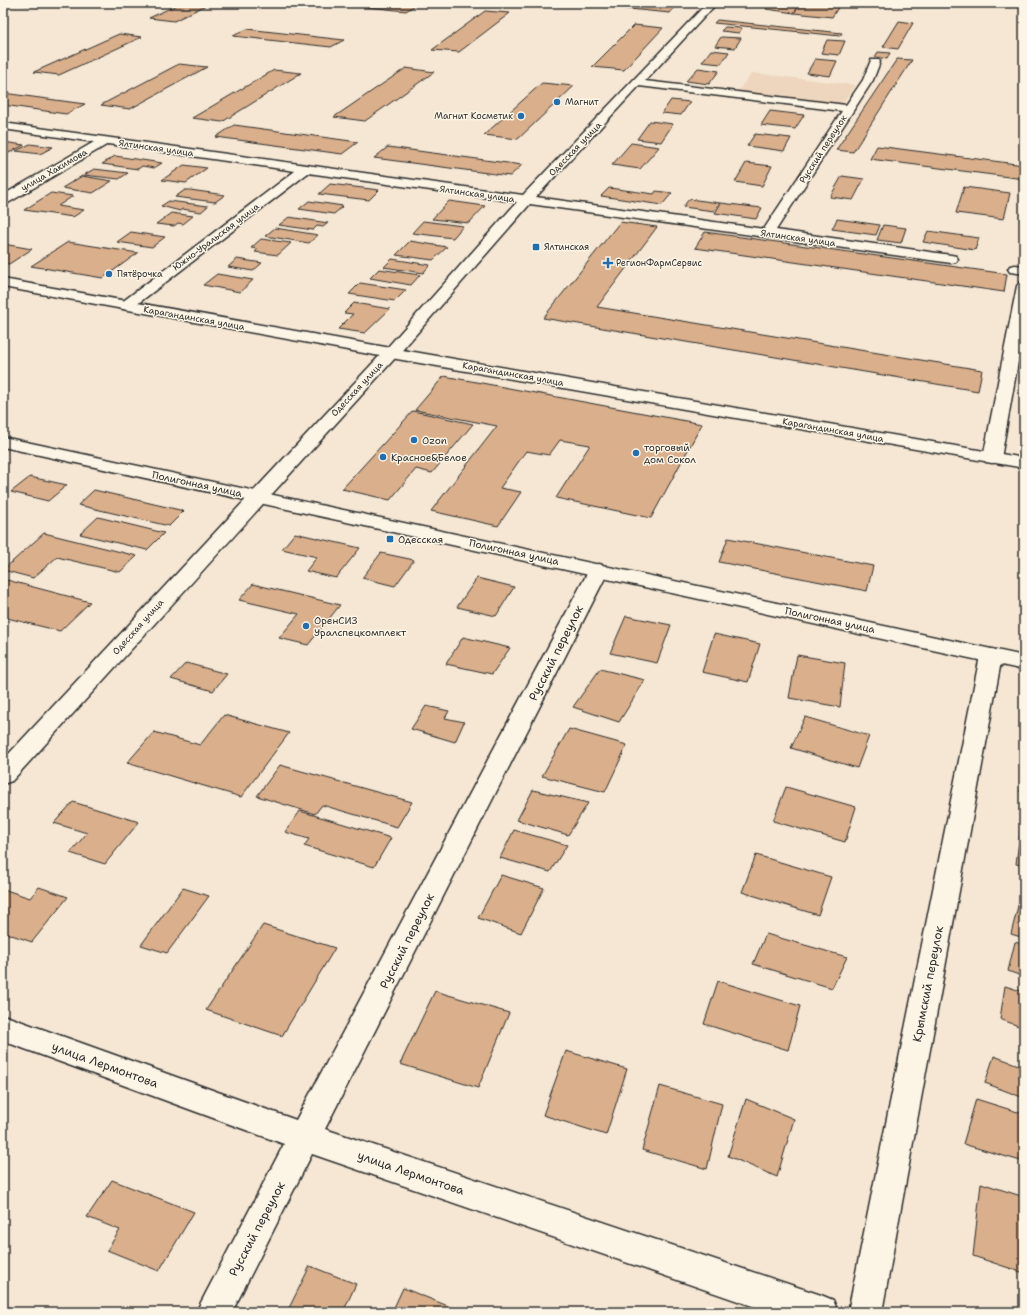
<svg xmlns="http://www.w3.org/2000/svg" width="1027" height="1315" viewBox="0 0 1027 1315" font-family="'Shantell Sans',sans-serif">
<rect width="100%" height="100%" fill="#f5e7d3"/>
<filter id="ink" filterUnits="userSpaceOnUse"><feTurbulence type="fractalNoise" baseFrequency=".025" numOctaves="2"/><feDisplacementMap in="SourceGraphic" scale="8" xChannelSelector="R" yChannelSelector="G"/><feConvolveMatrix kernelMatrix="1 2 1 2 8 2 1 2 1" color-interpolation-filters="sRGB"/></filter>
<g filter="url(#ink)">
<path fill="#edd6bd" d="M752,73L855,85L842,104L738,91Z"/>
<g fill="#daaf8b" stroke="#2b2b2b">
<path d="M18,3H47L40,6L16,4Z"/>
<path d="M181,3H210L174,21L149,18Z"/>
<path d="M327,3H409L417,4L406,11Z"/>
<path d="M567,3H656L677,5L670,13Z"/>
<path d="M770,3H801L794,13L766,9Z"/>
<path d="M801,3H841L832,17L794,13Z"/>
<path d="M485,11L510,13L459,52L432,50Z"/>
<path d="M717,20L842,33L840,36L714,23Z"/>
<path d="M899,21L913,23L898,49L883,47Z"/>
<path d="M634,25L663,28L624,70L592,67Z"/>
<path d="M725,27L742,28L739,33L721,31Z"/>
<path d="M247,29L344,40L331,47L233,36Z"/>
<path d="M119,34L142,37L59,75L34,72Z"/>
<path d="M721,37L741,38L735,48L715,46Z"/>
<path d="M827,40L845,41L839,55L821,53Z"/>
<path d="M711,50L729,52L721,64L702,62Z"/>
<path d="M878,52L890,53L887,59L875,57Z"/>
<path d="M815,59L837,61L830,76L807,73Z"/>
<path d="M897,59L912,60L853,152L836,150Z"/>
<path d="M179,64L207,67L130,109L101,105Z"/>
<path d="M406,68L434,72L365,121L334,117Z"/>
<path d="M698,68L719,71L709,84L686,81Z"/>
<path d="M274,70L301,73L222,122L192,118Z"/>
<path d="M542,83L574,86L518,139L484,135Z"/>
<path d="M3,93L85,104L66,114L3,105Z"/>
<path d="M671,100L690,102L681,115L662,113Z"/>
<path d="M770,111L804,115L795,129L761,125Z"/>
<path d="M650,121L673,124L661,142L637,139Z"/>
<path d="M234,125L358,142L342,154L216,137Z"/>
<path d="M755,134L791,138L784,151L747,146Z"/>
<path d="M3,142L24,145L3,156Z"/>
<path d="M631,143L659,147L640,169L612,165Z"/>
<path d="M30,144L53,147L40,154L16,151Z"/>
<path d="M877,146L1024,165V179L870,159Z"/>
<path d="M388,147L522,165L510,176L374,158Z"/>
<path d="M115,156L162,163L154,168L142,166L138,169L102,164Z"/>
<path d="M746,163L772,166L762,186L735,182Z"/>
<path d="M184,165L207,168L186,183L162,180Z"/>
<path d="M94,169L128,173L119,179L84,175Z"/>
<path d="M82,176L112,181L93,193L62,188Z"/>
<path d="M842,176L864,179L853,200L830,197Z"/>
<path d="M330,184L379,190L369,200L319,194Z"/>
<path d="M964,187L1010,193L1004,219L956,213Z"/>
<path d="M609,188L654,194L656,191L672,193L662,205L601,196Z"/>
<path d="M185,190H190L225,195L215,202L175,197Z"/>
<path d="M51,193L73,196L58,206L84,210L73,217L24,210Z"/>
<path d="M689,199L720,203L714,211L683,207Z"/>
<path d="M169,201L208,206L201,212L182,209L180,211L161,206Z"/>
<path d="M309,201L343,206L334,214L299,209Z"/>
<path d="M449,201L485,206L469,223L432,219Z"/>
<path d="M721,203L762,208L756,219L715,213Z"/>
<path d="M171,213L193,216L183,224L178,223L174,226L156,224Z"/>
<path d="M289,217L328,223L323,227L317,226L313,230L279,225Z"/>
<path d="M837,219L880,225L876,235L832,229Z"/>
<path d="M423,221L463,226L453,238L412,233Z"/>
<path d="M620,222L657,227L597,307L982,370L978,391L543,318Z"/>
<path d="M883,225L906,228L901,243L877,240Z"/>
<path d="M275,228L318,235L309,243L265,236Z"/>
<path d="M928,231L979,238L975,250L923,242Z"/>
<path d="M131,232L165,237L152,247L117,242Z"/>
<path d="M705,232L1007,274L1004,292L695,248Z"/>
<path d="M261,239L291,243L278,255L255,252L258,249L251,248Z"/>
<path d="M410,241L447,247L433,260L396,255Z"/>
<path d="M68,242L138,253L103,278L31,266Z"/>
<path d="M3,244L32,249L9,264L3,263Z"/>
<path d="M237,259L262,263L253,271L228,267Z"/>
<path d="M392,259L430,265L423,273L384,267Z"/>
<path d="M379,269L420,275L411,285L370,278Z"/>
<path d="M217,274L253,280L240,292L203,285Z"/>
<path d="M360,283L406,290L395,301L349,294Z"/>
<path d="M354,303L390,309L365,333L338,329L353,314L344,313Z"/>
<path d="M444,376L702,424L651,518L556,498L590,445L560,440L549,455L526,451L500,488L521,492L498,526L431,511L497,426L415,410Z"/>
<path d="M413,411L473,424L432,473L416,469L390,500L342,489Z"/>
<path d="M30,477L67,485L48,501L11,492Z"/>
<path d="M94,490L184,511L169,526L78,505Z"/>
<path d="M98,517L164,533L147,550L80,534Z"/>
<path d="M44,533L137,556L120,572L57,557L33,578L3,570Z"/>
<path d="M295,533L360,548L336,578L306,571L317,557L282,549Z"/>
<path d="M728,538L873,566L867,591L719,562Z"/>
<path d="M381,553L414,560L395,586L362,578Z"/>
<path d="M477,578L514,587L496,616L457,607Z"/>
<path d="M3,579L90,602L60,631L3,617Z"/>
<path d="M253,584L340,605L308,645L279,638L299,614L239,600Z"/>
<path d="M626,616L671,625L657,663L610,653Z"/>
<path d="M714,634L760,644L748,682L702,672Z"/>
<path d="M463,637L510,648L492,674L446,664Z"/>
<path d="M797,655L845,663L840,707L789,698Z"/>
<path d="M186,663L227,674L213,691L171,679Z"/>
<path d="M600,669L645,680L619,722L573,707Z"/>
<path d="M426,706L449,711L445,718L464,722L455,742L411,729Z"/>
<path d="M224,715L289,733L241,797L127,763L154,732L200,745Z"/>
<path d="M805,717L869,736L857,768L791,748Z"/>
<path d="M1024,728V749L1021,748Z"/>
<path d="M569,729L627,745L605,792L542,776Z"/>
<path d="M280,765L412,802L397,827L322,805L315,814L257,796Z"/>
<path d="M1024,769V793L1020,792Z"/>
<path d="M786,787L856,807L845,842L773,821Z"/>
<path d="M533,790L588,803L568,835L517,820Z"/>
<path d="M73,802L139,822L105,864L70,853L87,833L54,823Z"/>
<path d="M300,811L391,838L374,867L304,846L309,839L285,832Z"/>
<path d="M1021,825H1024V866L1016,864Z"/>
<path d="M514,830L567,845L550,872L500,858Z"/>
<path d="M756,855L831,877L818,915L742,892Z"/>
<path d="M501,875L544,888L521,933L478,918Z"/>
<path d="M39,887L68,897L32,942L3,932V889L30,898Z"/>
<path d="M183,888L209,896L167,953L141,945Z"/>
<path d="M1019,902L1024,904V938L1011,934Z"/>
<path d="M263,925L335,948L282,1036L206,1010Z"/>
<path d="M766,934L847,957L832,988L753,964Z"/>
<path d="M1015,942L1024,945V977L1008,971Z"/>
<path d="M718,981L800,1006L788,1050L704,1024Z"/>
<path d="M1005,986L1024,992V1028L1000,1019Z"/>
<path d="M435,991L509,1013L478,1088L400,1064Z"/>
<path d="M566,1051L627,1069L606,1135L543,1115Z"/>
<path d="M994,1056L1024,1067V1098L985,1083Z"/>
<path d="M660,1086L722,1104L707,1169L642,1150Z"/>
<path d="M746,1099L794,1119L777,1177L728,1156Z"/>
<path d="M976,1099L1024,1114V1162L963,1144Z"/>
<path d="M112,1180L194,1212L159,1271L107,1250L120,1230L87,1217Z"/>
<path d="M981,1183L1024,1197V1273L973,1256Z"/>
<path d="M310,1266L356,1284L343,1312H287Z"/>
<path d="M403,1288L463,1312H392Z"/>
</g>
<g fill="none" stroke-linecap="round" stroke-linejoin="round">
<defs>
<g id="minor">
<path d="M707,3H717L645,81L846,105L863,80L871,60H879L880,62L873,80L776,230L951,255L956,256L958,259L956,262L951,263L530,204L397,356L12,781L3,784V760L385,350L517,202L308,173L132,308L127,310L122,308L119,305L122,302L295,171L108,144L8,203L3,204V195L94,142L3,129V123L523,195ZM639,86L842,111L764,229L536,197Z"/>
<path d="M1015,265L1024,266V274L1010,272L1008,269L1010,266Z"/>
<path d="M1024,282V328L1001,458L998,462L992,463L986,462L983,458L1017,286L1019,283Z"/>
<path d="M599,564L606,566L609,570L325,1129L821,1295L833,1300L838,1312H770L312,1154L232,1312H196L284,1144L3,1041V1015L296,1120L589,570L592,566Z"/>
<path d="M991,649L999,651L1002,656L882,1312H848L980,656L983,651Z"/>
</g>
<g id="major">
<path d="M3,279L391,348L1024,458V468L391,358L3,287Z"/>
<path d="M3,437L1024,656V670L3,447Z"/>
</g>
</defs>
<use href="#minor" stroke="#2b2b2b" stroke-width="3"/>
<use href="#major" stroke="#2b2b2b" stroke-width="3"/>
<use href="#minor" fill="#fcf5e5" fill-rule="evenodd"/>
<use href="#major" fill="#fcf5e5" fill-rule="evenodd"/>
</g>
</g>
<g fill="#1f6fb2" stroke="#fcf5e5" stroke-width="1.5">
<circle cx="557" cy="102" r="4"/>
<circle cx="521" cy="116" r="4"/>
<rect x="532" y="243" width="8" height="8" rx="2"/>
<path d="M606 257h4v4h4v4h-4v4h-4v-4h-4v-4h4z"/>
<circle cx="109" cy="274" r="4"/>
<circle cx="414" cy="440" r="4"/>
<circle cx="636" cy="453" r="4"/>
<circle cx="383" cy="457" r="4"/>
<rect x="386" y="535" width="8" height="8" rx="2"/>
<circle cx="306" cy="626" r="4"/>
</g>
<g text-anchor="middle" dominant-baseline="central" stroke-width="3" stroke-linejoin="round" paint-order="stroke">
<g font-size="9" fill="#2b2b2b" stroke="#fcf5e5" text-anchor="start">
<text x="565" y="102">Магнит</text>
<text x="513" y="116" text-anchor="end">Магнит Косметик</text>
<text x="544" y="247">Ялтинская</text>
<text x="616" y="263">РегионФармСервис</text>
<text x="117" y="274">Пятёрочка</text>
</g>
<g font-size="9" fill="#2b2b2b" stroke="#fcf5e5">
<text transform="translate(156 148) rotate(8)">Ялтинская улица</text>
<text transform="translate(575 149) rotate(-46)">Одесская улица</text>
<text transform="translate(823 149) rotate(-57)">Русский переулок</text>
<text transform="translate(54 170) rotate(-30)">улица Хакимова</text>
<text transform="translate(477 194) rotate(8)">Ялтинская улица</text>
<text transform="translate(216 237) rotate(-37)">Южно-Уральская улица</text>
<text transform="translate(798 238) rotate(8)">Ялтинская улица</text>
<text transform="translate(194 318) rotate(10)">Карагандинская улица</text>
<text transform="translate(513 374) rotate(10)">Карагандинская улица</text>
<text transform="translate(357 389) rotate(-47)">Одесская улица</text>
<text transform="translate(833 430) rotate(10)">Карагандинская улица</text>
<text transform="translate(138 627) rotate(-48)">Одесская улица</text>
</g>
<g font-size="10" fill="#2b2b2b" stroke="#fcf5e5" text-anchor="start">
<text x="422" y="440">Ozon</text>
<text x="644" y="447">торговый<tspan x="644" dy="12">дом Сокол</tspan></text>
<text x="391" y="457">Красное&amp;Белое</text>
<text x="398" y="539">Одесская</text>
<text x="314" y="620">ОренСИЗ<tspan x="314" dy="12">Уралспецкомплект</tspan></text>
</g>
<g font-size="10" fill="#2b2b2b" stroke="#fcf5e5">
<text transform="translate(197 484) rotate(12)">Полигонная улица</text>
<text transform="translate(514 552) rotate(12)">Полигонная улица</text>
<text transform="translate(830 620) rotate(12)">Полигонная улица</text>
</g>
<g font-size="12" fill="#2b2b2b" stroke="#fcf5e5">
<text transform="translate(556 653) rotate(-63)">Русский переулок</text>
<text transform="translate(407 941) rotate(-63)">Русский переулок</text>
<text transform="translate(928 984) rotate(-79)">Крымский переулок</text>
<text transform="translate(105 1065) rotate(20)">улица Лермонтова</text>
<text transform="translate(411 1173) rotate(19)">улица Лермонтова</text>
<text transform="translate(257 1229) rotate(-62)">Русский переулок</text>
</g>
</g>
<rect width="1027" height="1315" fill="none" stroke="#fcf5e5" stroke-width="16"/>
<rect x="8" y="8" width="1011" height="1299" fill="none" stroke="#2b2b2b" stroke-width="1.5" filter="url(#ink)"/>
</svg>
